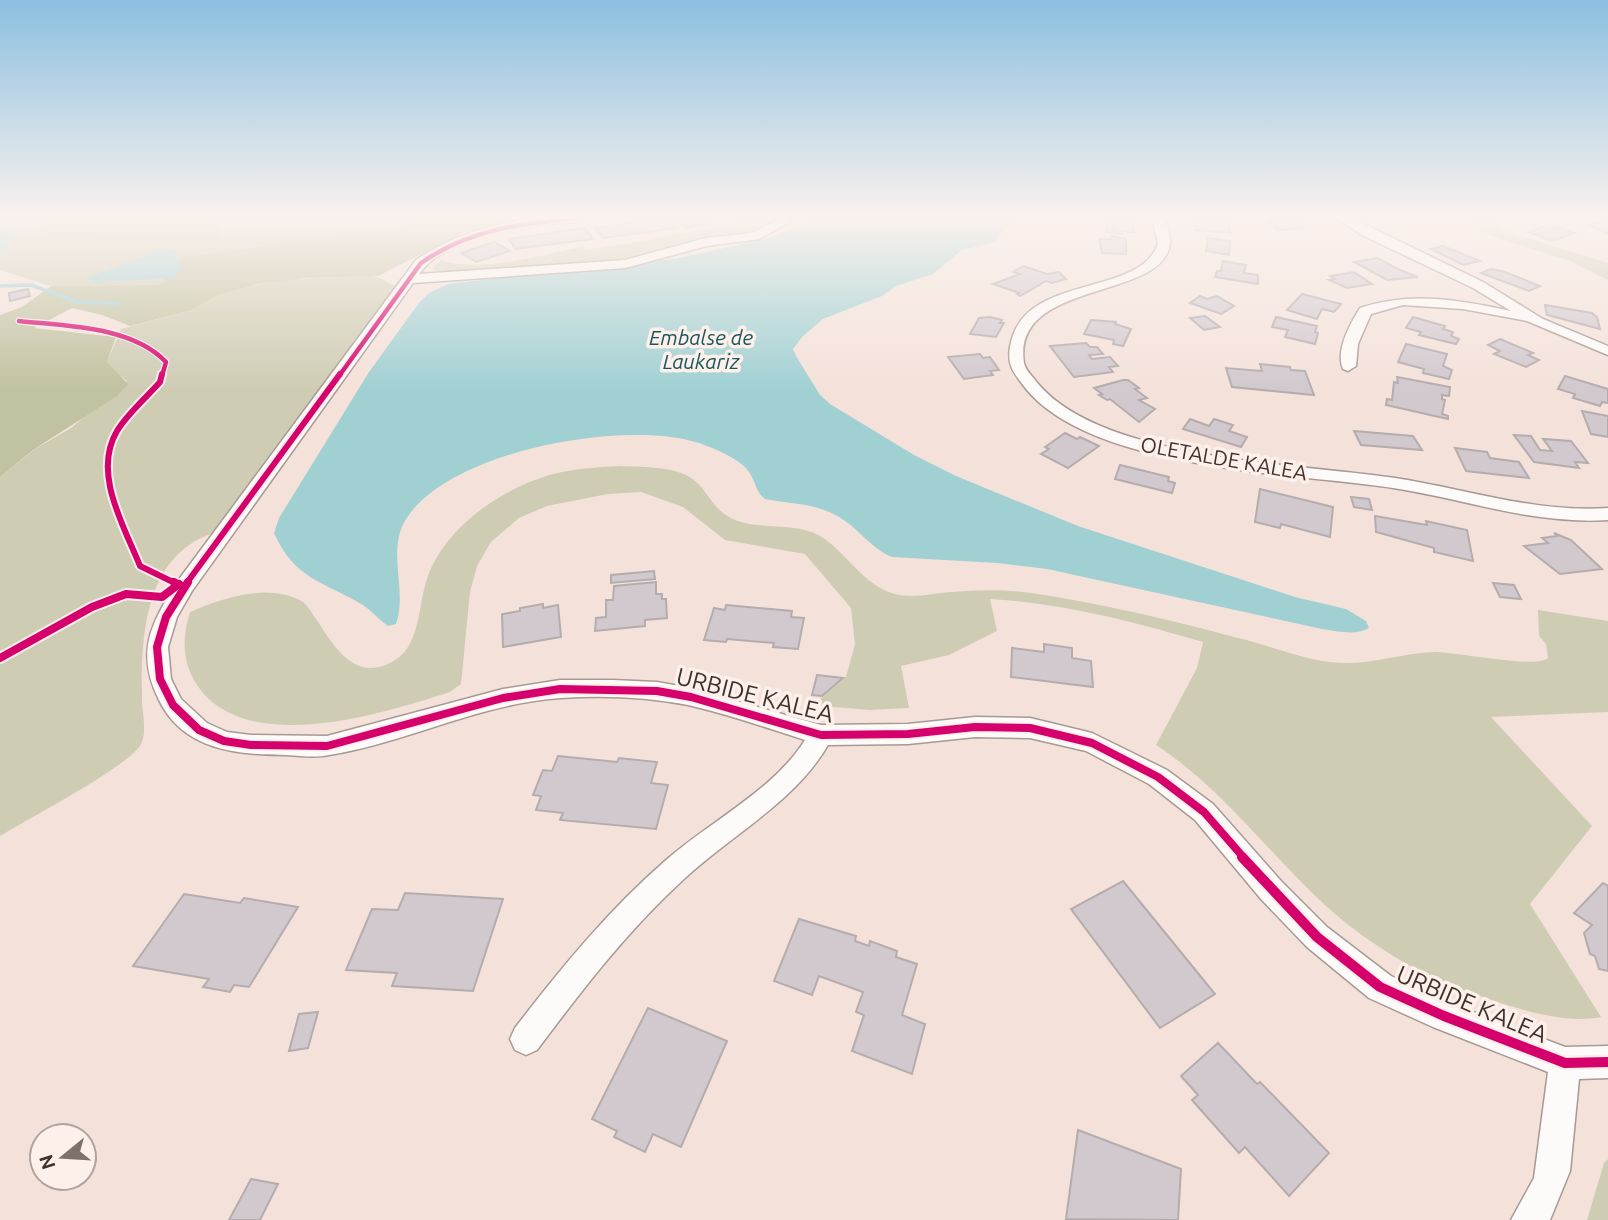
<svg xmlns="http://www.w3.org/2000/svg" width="1608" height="1220" viewBox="0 0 1608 1220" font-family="Ubuntu,sans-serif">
<rect width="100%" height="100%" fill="#f4e2da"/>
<g fill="#cecdb4">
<path d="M0,217H56L49,221L222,231L207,217H437L400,228L156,285L51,286L0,270Z"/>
<path d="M767,217H783L763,228L744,234L697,241L612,262L457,273L435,271L433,268L441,260C480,274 542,254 583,247L585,250L657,239L656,237L723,227L751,218L758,221Z"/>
<path d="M1456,217H1489L1501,230L1608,263V280L1570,261L1489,235Z"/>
<path d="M370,276C381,276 386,283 397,286L385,306L354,340L334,378L217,532C144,553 141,636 142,699C142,713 148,734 140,746C125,768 28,819 0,836V477L35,449L71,428L127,381L111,368L107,362L121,329L192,310L218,295L247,286L292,279Z"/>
<path d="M620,466C641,467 669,466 688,476C709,488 711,512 738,521C764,530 796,522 820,536C847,552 863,586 895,594C915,599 932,593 952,592C979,590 1005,589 1031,593C1100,603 1171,620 1238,638C1269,645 1298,658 1330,662C1366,667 1399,653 1435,652C1457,652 1537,669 1548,658L1546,644L1539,636L1538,610L1608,621V712L1491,717L1592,826L1530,904L1601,1017C1567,1024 1524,1011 1492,1000C1474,994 1454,989 1437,980C1398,961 1358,935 1326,906C1268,853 1223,789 1156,745L1197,668L1203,642C1134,622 1063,603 990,599L997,631L949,655L901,666L909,708L870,710L820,706L819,700L846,677L855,644L851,608L805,554L725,540L683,507L641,492L608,494L547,506L519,518L491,542L477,566L470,592L461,684L450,692C385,713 256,754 203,693C182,668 181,641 190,612C222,598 269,582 303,602C308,606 312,613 316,619C333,644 352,680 388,664C422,650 417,605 428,576C447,524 509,483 562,472C581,468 601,467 620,466Z"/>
<path d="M1608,1159V1220H1587L1604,1163Z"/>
</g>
<g fill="#c1c2a1">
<path d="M56,217H207L223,231L214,238L190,240L54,237L40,230Z"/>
<path d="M437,217H562L465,232L378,276L305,278L257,284L218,295L192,310L130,326L102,315L72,308L34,328L116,337L107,362L128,384L117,396L33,450L0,477V315L22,307L51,286L156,285L166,282L165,266L185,257L400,228Z"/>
</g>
<g fill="#a1d0d3">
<path d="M0,217H41L9,241L7,251L0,252Z"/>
<path d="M830,217H1020L999,235L996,242L962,250L933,274L896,286L882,296L823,319L802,337L793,349L796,356L820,395L830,404L914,455L956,476L1078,526L1295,597L1346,609L1366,621L1369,628C1355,636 1337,631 1322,629L1047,569L997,563L892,557C872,549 858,528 839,517C816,503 791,504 765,499C755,491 756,482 749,472C741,459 713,448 699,443C625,419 450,450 406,519C386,551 408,590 396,624L388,626C379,620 372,611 363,605C323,581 295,580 274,533L279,518L369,372L419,303L429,293L448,284L679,258L761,240Z"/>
<path d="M166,248L177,251L176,261L183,266L175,278L94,282L87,278Z"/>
</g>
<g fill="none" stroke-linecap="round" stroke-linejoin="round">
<path stroke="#a1d0d3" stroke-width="3.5" d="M0,286L31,285L77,302L121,304"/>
</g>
<g fill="#d2c9cf" stroke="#b4acad" stroke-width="2">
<path d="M681,217H727L728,218L686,228L676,218Z"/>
<path d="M1192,217H1216L1220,223L1228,224L1231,233L1195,230Z"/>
<path d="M1266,217H1299L1303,228L1277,230Z"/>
<path d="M668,218L677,228L603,238L595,228Z"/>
<path d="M1107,221H1115L1114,231H1122V234L1106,232Z"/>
<path d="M1115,221L1133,223L1134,232L1114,231Z"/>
<path d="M1604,221L1608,223V233L1588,225Z"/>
<path d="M1550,225L1574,233L1552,241L1529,232Z"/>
<path d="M585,228L593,239L515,249L509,239Z"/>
<path d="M1112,236L1126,239V254L1102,253L1099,239H1111Z"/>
<path d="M1208,238L1230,241L1229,255L1206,251Z"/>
<path d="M494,242L510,251L476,262L461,253Z"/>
<path d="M1443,246L1480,261L1463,265L1431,249Z"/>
<path d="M1377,258L1400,270L1418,277L1387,280L1354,262Z"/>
<path d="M1223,261L1246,265L1244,273L1258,275V284L1215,277L1217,271H1221Z"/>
<path d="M1023,266L1047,274L1059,272L1066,279L1052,283L1046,281L1020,296L1017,294L1019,293L993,284L1020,274L1013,272Z"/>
<path d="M1491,269L1505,272L1540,286L1529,291L1481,273Z"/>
<path d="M1354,272L1372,284L1347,288L1329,280L1335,279L1330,276Z"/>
<path d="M28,289L30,296L10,301L9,293Z"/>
<path d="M1302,294L1341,304L1334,312L1322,309L1317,319L1287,310Z"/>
<path d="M1200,296L1207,299L1217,296L1234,306L1221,314L1190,303Z"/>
<path d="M1545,305L1592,313L1597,317L1600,329L1547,315Z"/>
<path d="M1205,316L1220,327L1204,330L1190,318Z"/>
<path d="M990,317L1002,320L1000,323H1004L996,337L970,334L979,318Z"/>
<path d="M1276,317L1317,326L1315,332L1318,333L1315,344L1285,337L1288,330L1272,327Z"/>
<path d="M1413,317L1445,326L1443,329L1453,332L1451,336L1459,339L1456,344L1419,335L1421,332L1406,328Z"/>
<path d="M1091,320L1116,322L1115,324L1131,329L1123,346L1113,344L1114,340L1084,334Z"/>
<path d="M1500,339L1533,353L1528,355L1539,360L1526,367L1494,354L1500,351L1488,345Z"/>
<path d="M1086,343L1090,347H1097L1103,354L1089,355L1092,359L1110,357L1118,366L1109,367L1113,372L1074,377L1050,346Z"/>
<path d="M1406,344L1447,354L1443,366L1452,370L1449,379L1423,373L1424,369L1398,362Z"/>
<path d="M980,354L983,358L990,357L999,370L990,371L993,375L964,379L948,357Z"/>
<path d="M1260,364L1290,367L1291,370L1305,371L1314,395L1232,387L1226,368L1262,371Z"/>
<path d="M1565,376L1608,389V403L1602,402L1600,406L1573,398L1575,394L1558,389Z"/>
<path d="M1397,377L1450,387L1449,396L1442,395V399L1445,400L1442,414L1448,416V419L1386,405L1387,399L1392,400L1394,382L1398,383Z"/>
<path d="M1123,380H1128L1139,388L1135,389L1147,398L1139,400L1155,409L1139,422L1110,399L1107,400L1099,395L1102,394L1094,388Z"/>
<path d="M1582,411L1608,416V437L1591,434Z"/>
<path d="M1190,419L1209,426L1214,419L1233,425L1229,431L1247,437L1241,447L1183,429Z"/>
<path d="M1354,431L1413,436L1422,450L1361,445Z"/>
<path d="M1065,433L1077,439L1080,437L1099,446L1068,468L1041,454L1049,449L1045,447Z"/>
<path d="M1514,435L1531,436L1540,450L1552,451L1543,439L1571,441L1588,463L1575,462L1579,468L1534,462Z"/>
<path d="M1455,448L1487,452L1490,458L1519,462L1529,478L1466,471Z"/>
<path d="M1120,465L1169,477L1168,481L1175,483L1172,493L1115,479Z"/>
<path d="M1260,489L1333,507L1330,537L1281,524L1280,528L1255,522Z"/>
<path d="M1351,497L1369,499L1372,510L1354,507Z"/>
<path d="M1375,516L1427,525L1426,521L1467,530L1473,561L1434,552V548L1376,532Z"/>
<path d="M1554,533L1571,540L1602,569L1560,574L1524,546L1548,543L1542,538L1557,536Z"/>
<path d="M654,571L655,579L611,583V575Z"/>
<path d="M656,582V594H662V599H666L667,618L645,620V626L595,631L596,618L606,617V600H613L614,586Z"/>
<path d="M1493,583L1514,585L1521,599L1500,597Z"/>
<path d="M543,604V608L558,605L561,637L503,647L502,614L520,611V608Z"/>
<path d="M726,605L792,611L791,617L804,618L798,649L773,647L774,643L727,639L726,642L704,640L714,608L725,610Z"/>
<path d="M1044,644L1072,648V658L1091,661L1093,687L1011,677L1012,648L1044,652Z"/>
<path d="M817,675L843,678L822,696L812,695Z"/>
<path d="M558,756L617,762L619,758L657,762L651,783L668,785L656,829L560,820L563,813L536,810L541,796L533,795L543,770L552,771Z"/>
<path d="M1123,881L1215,994L1160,1028L1071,909Z"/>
<path d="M1603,883L1608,886V971L1599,969L1595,956L1590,954L1584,933L1592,925L1574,913Z"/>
<path d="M405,893L503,899L473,991L392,986L397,973L346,970L372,909L398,910Z"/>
<path d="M184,894L240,903L244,898L298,907L249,987L234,985L230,992L203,987L209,979L133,966Z"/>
<path d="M799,919L856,936L855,941L869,946L870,941L897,951L896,957L917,964L902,1015L925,1024L912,1074L852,1051L864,1015L856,1012L863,992L819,976L812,995L774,981Z"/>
<path d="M648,1008L727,1041L681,1147L653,1134L645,1152L614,1137L617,1131L592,1119Z"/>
<path d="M318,1012L308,1048L289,1051L299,1014Z"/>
<path d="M1218,1043L1257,1084L1260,1082L1329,1153L1289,1196L1245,1147L1239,1153L1192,1100L1198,1095L1181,1076Z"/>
<path d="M1078,1130L1181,1169L1178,1220L1066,1219Z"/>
<path d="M251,1179L278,1184L260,1220H229Z"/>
</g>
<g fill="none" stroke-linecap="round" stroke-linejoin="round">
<defs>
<g id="minor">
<path d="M549,217H594L588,221C536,225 453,228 419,274L625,260L706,238L752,233L784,217H800L759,239L707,246L625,268L413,283L192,591L177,617L168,647L171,679L181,699L207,723L227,732L251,735L327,736L503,689L560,680H613L657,682L691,688L821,725L908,724L975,717L1030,718L1092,733L1167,770L1213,804L1281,881L1327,927L1391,976L1450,1003L1565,1047L1608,1046V1078L1579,1079L1570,1171L1550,1220H1511L1534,1178L1548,1072L1433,1027L1369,998L1307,947L1261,899L1195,820L1149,784L1086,751L1030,738L975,737L908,744L828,745C794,803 732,834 684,879C628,930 582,990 537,1050L526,1055L515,1050L510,1039L515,1028C560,969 608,911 665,861C709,822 774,790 805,740C767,728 728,714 688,705C647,697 603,695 561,698C481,703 408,742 329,755C316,758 301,756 287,755C237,755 183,750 159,700C135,652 151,624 177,582L416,260C457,232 501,222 549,217Z"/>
<path d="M1152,217H1164C1167,225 1171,234 1170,243C1165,301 1011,279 1024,363C1025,369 1031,375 1035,380C1097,461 1298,463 1395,478C1467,489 1534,513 1608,508V520C1533,525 1466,499 1393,488C1295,473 1086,470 1023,385C1013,372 1007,364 1010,347C1022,272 1138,299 1158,244Z"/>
<path d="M1335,217H1350L1483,282L1543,319L1608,346V355L1527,321L1463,309L1403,305L1371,314L1358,344L1356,366L1348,371L1343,369C1335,351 1350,324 1360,308C1412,291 1459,300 1511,311L1473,288L1362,235Z"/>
</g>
</defs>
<use href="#minor" stroke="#a79994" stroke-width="3"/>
<use href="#minor" fill="#fdfbf9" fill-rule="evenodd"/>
<defs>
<g id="cycleway-far3">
<path d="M19,321C65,326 132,326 166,362L162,376"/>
<path d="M339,376L421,263C472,227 528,223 588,217"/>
</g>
<g id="cycleway-far2">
<path d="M162,374L160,382C146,398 127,414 117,431C92,473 124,526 140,566L177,584"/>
<path d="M186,584L340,374"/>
</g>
<g id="cycleway-far1">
<path d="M174,582L184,587"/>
<path d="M188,582L166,617L157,647L160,679L173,705L199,730L224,741L251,745L327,746L503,698L560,689L657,691L691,697L821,735L908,734L975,727L1030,728L1092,743L1158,777L1204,812L1244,858"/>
<path d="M0,658L92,607L126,594L162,597L179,584"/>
</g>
<path id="cycleway" d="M1242,857L1317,937L1380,987L1444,1016L1565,1063L1608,1062"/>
</defs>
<use href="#cycleway-far3" stroke="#fdefea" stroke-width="7"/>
<use href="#cycleway-far2" stroke="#fdefea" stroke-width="10"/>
<use href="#cycleway-far1" stroke="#fdefea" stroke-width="12"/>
<use href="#cycleway" stroke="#fdefea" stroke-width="15"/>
<use href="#cycleway-far3" stroke="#d6006c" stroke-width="4.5"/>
<use href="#cycleway-far2" stroke="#d6006c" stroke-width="6"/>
<use href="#cycleway-far1" stroke="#d6006c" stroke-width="8"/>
<use href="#cycleway" stroke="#d6006c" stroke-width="10"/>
</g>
<linearGradient id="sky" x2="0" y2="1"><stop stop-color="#8bbfe0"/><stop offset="0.56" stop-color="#faf2ee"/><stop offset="1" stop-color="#faf2ee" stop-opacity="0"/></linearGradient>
<rect width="1608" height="388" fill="url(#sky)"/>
<g text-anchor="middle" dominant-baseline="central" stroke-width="7" stroke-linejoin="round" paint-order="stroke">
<g font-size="21" font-style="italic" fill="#18585d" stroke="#fdefea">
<text x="701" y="337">Embalse de<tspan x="701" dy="24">Laukariz</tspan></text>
</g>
<g font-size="21" fill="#3f322d" stroke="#fdefea">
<text transform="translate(1224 458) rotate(10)">OLETALDE KALEA</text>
</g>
<g font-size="24" fill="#3f322d" stroke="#fdefea">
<text transform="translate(755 695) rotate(14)">URBIDE KALEA</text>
<text transform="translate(1472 1004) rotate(23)">URBIDE KALEA</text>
</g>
</g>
<g transform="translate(63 1157) rotate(252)"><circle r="33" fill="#fdefea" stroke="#b1a39e" stroke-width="2"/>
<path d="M0-5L12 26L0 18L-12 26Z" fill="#7e706a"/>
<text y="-10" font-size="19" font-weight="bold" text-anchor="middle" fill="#3f322d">N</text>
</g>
</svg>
